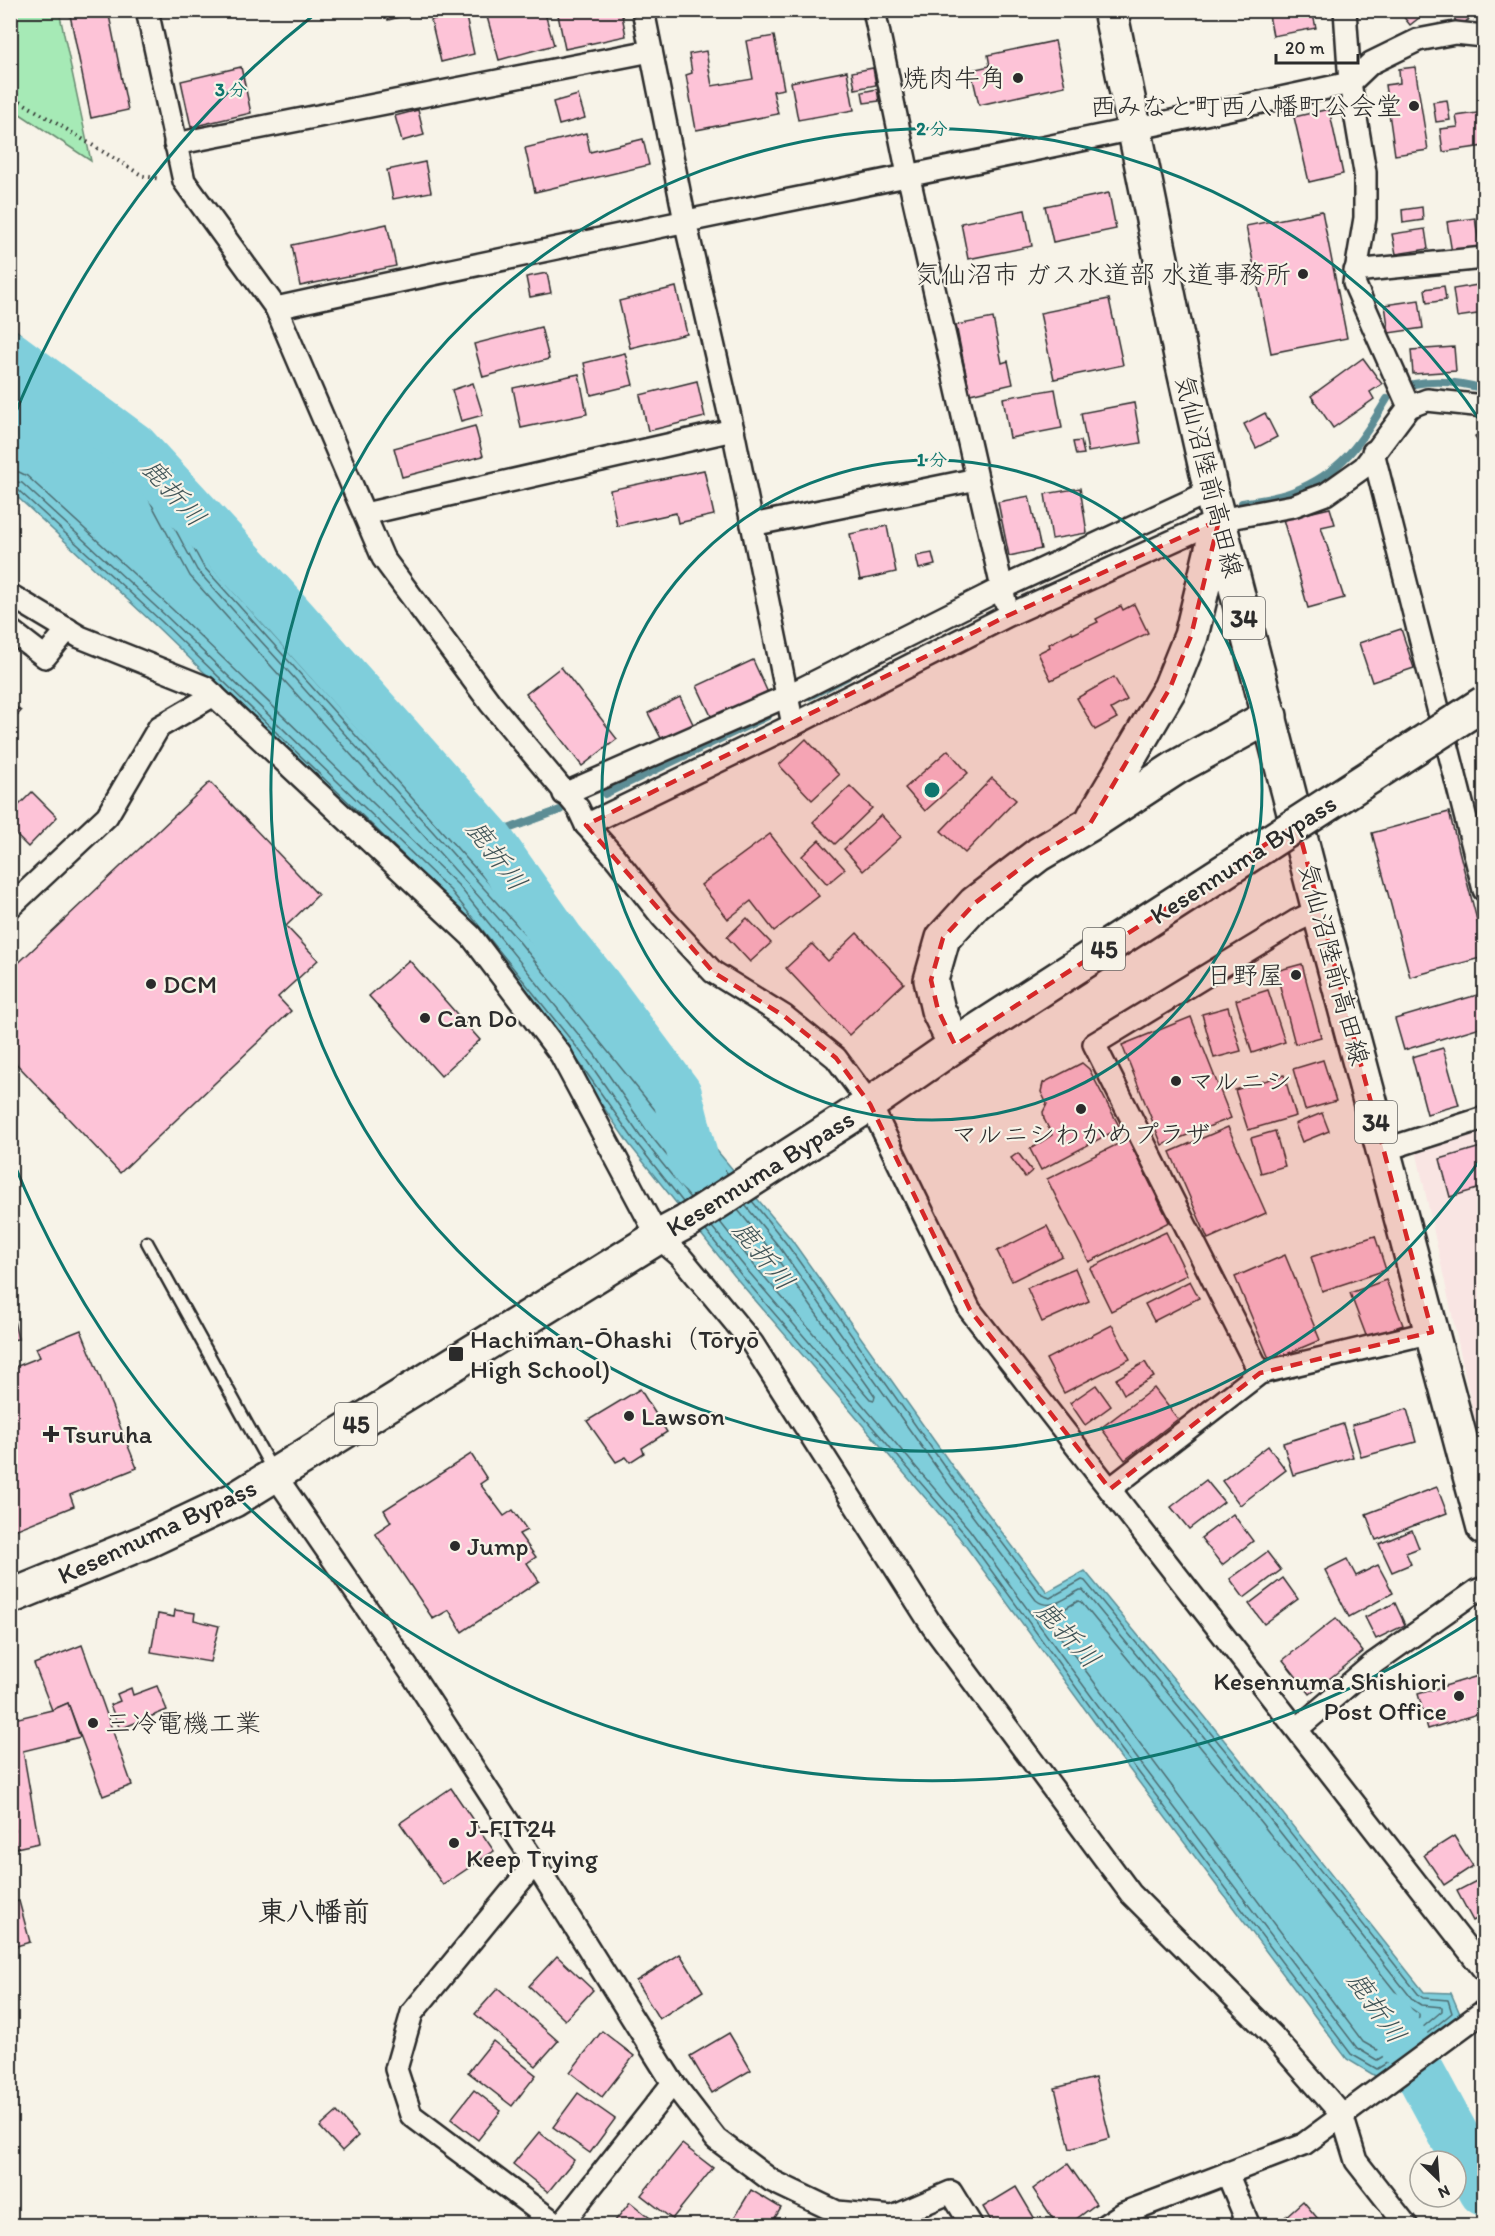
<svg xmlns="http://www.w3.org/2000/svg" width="1495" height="2236" viewBox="0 0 1495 2236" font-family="Itim,'Klee One',sans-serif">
<rect width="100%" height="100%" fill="#f7f3e8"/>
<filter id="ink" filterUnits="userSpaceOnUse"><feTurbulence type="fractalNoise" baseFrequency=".0167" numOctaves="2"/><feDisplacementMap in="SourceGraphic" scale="12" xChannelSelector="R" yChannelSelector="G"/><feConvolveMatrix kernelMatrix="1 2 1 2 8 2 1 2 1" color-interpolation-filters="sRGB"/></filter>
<g filter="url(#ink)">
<path fill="#f9e5e3" d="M1484,1122V1461L1416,1150Z"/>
<path fill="#a6eab6" stroke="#688a70" stroke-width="1.5" d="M10,11H59L91,161L11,108Z"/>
<path fill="#7fcedb" stroke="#5d8d95" stroke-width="1.5" d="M10,325L140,435L207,562L535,925L682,1109L791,1239L955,1470L1047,1592L1085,1571L1238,1757L1424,1992L1451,1993L1460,2014L1377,2077L1347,2059L1117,1753L959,1537L737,1279L629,1144L577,1069L441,900L156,626L11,491Z"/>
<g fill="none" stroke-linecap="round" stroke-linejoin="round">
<g stroke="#4d6c71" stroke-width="1.5">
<path d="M10,333L135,439L203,566L530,929L728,1174"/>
<path d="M10,342L129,443L197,570L524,933L722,1178"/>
<path d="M10,354L122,449L190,576L517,939L714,1183"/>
<path d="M10,471L19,472L27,476L172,609L458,885L595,1055L647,1131L697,1193"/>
<path d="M10,480L22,483L166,616L451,891L588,1061L640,1136L690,1198"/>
<path d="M10,487L17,489L161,621L433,884"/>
<path d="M576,1058L634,1140L683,1202"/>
<path d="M720,1222L754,1265L870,1399L874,1400L875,1396L773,1253L738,1210"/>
<path d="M712,1227L748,1271L969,1529L1127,1745L1357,2048L1377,2060L1402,2045L1442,2011V2007L1421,2005L1413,2000L1227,1765L1083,1590H1080C1066,1597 1051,1612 1036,1600L944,1478L780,1248L745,1205"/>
<path d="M706,1231L742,1276L964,1533L1121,1749L1351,2054L1377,2069L1406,2051L1452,2013L1448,2000L1423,1998L1419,1995L1233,1760L1085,1581L1082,1580L1050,1598L1042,1595L950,1474L786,1243L752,1201"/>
<path d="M1078,1601L1081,1602L1220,1771L1406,2005L1419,2014V2018L1396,2038L1377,2050L1363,2042L1047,1619L1048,1615L1059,1612Z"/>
</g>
<g stroke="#5d8d95" stroke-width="8">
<path d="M1414,384C1439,379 1461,382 1484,389"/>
<path d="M1242,503C1259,500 1277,498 1292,492C1342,473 1361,442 1387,399"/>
<path d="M810,696L847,677"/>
<path d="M605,794L768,716"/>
<path d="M486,837L560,810"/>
</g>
<g stroke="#7fcedb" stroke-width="50">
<path d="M10,356L133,447L285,611L486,837L559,940L595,984L677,1094L695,1165L700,1171"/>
<path d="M1385,2015L1403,2041L1484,2191"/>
</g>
</g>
<g fill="#fdc3d7" stroke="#2b2b2b" stroke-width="1.5">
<path d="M69,10H108L128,110L91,118Z"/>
<path d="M386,10H422V11L388,20Z"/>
<path d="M496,10H544L554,45L499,60L486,13Z"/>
<path d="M557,10H621L626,36L565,49Z"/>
<path d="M1268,10H1312L1316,28L1273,36Z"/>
<path d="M1398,10H1429L1410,25Z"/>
<path d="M1448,10H1480L1460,26Z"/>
<path d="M465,12L474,54L441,62L431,20Z"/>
<path d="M774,36L784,89L773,91L778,114L696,130L686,75L692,73L689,54L706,51L712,86L753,79L746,41Z"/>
<path d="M1055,41L1065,86L979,105L971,70L990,66L988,55Z"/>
<path d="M241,67L251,113L191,127L181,81Z"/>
<path d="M1415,67L1428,150L1395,155L1385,85L1400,83L1399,69Z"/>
<path d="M873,68L876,85L855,89L852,72Z"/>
<path d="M847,71L854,110L798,120L791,82Z"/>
<path d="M877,89L879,101L864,103L862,92Z"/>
<path d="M578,95L585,118L559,125L553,102Z"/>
<path d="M1447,100L1450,120L1436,122L1433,102Z"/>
<path d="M1329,109L1343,174L1309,182L1294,117Z"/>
<path d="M418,110L424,135L402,141L395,116Z"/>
<path d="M1484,112V146L1443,152L1440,129L1458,127L1456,116Z"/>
<path d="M586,133L590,152L643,139L649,165L535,192L525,148Z"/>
<path d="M425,162L431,192L393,199L387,170Z"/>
<path d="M1109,193L1116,229L1053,242L1045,206Z"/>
<path d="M1422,207L1423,220L1403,223L1402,210Z"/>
<path d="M1025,210L1032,246L968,259L961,223Z"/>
<path d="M1322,211L1347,338L1271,353L1246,226Z"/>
<path d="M1475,218L1480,249L1452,253L1447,222Z"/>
<path d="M387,224L396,266L300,286L292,245Z"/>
<path d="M1425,229L1428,249L1396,254L1392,234Z"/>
<path d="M547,273L551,293L530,297L526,277Z"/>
<path d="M1484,284V313L1457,317L1453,289Z"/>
<path d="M1444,286L1446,300L1427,303L1425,289Z"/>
<path d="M676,287L687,334L630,348L619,301Z"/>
<path d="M1109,299L1123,365L1054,379L1040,313Z"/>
<path d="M1419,300L1423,328L1389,333L1385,305Z"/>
<path d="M993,318L1002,363L1008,361L1013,384L970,394L956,325Z"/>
<path d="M541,327L549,359L483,377L474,344Z"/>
<path d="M1454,347L1456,371L1413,374L1411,350Z"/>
<path d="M625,353L633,385L591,395L584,363Z"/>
<path d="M1363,358L1382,384L1370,392L1374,399L1333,428L1311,396Z"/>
<path d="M579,374L587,414L521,428L513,388Z"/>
<path d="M697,381L705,417L648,431L640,395Z"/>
<path d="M473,383L483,415L461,421L452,390Z"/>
<path d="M1055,389L1062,428L1010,438L1003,398Z"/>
<path d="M1134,403L1141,443L1088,452L1081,413Z"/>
<path d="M1265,413L1277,437L1256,448L1244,424Z"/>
<path d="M475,426L483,456L402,477L394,448Z"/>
<path d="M1484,431V457L1475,436Z"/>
<path d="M1081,441L1084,454L1076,455L1073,442Z"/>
<path d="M704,470L714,515L678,523L676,513L617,526L610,490Z"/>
<path d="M1080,488L1087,533L1052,539L1045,494Z"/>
<path d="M1029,496L1041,549L1009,556L998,502Z"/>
<path d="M1330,508L1335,524L1321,527L1344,598L1308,608L1283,519Z"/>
<path d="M887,526L896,572L860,580L850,534Z"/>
<path d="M932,553L935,565L919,569L916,556Z"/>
<path d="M1134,604L1148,633L1051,680L1038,653L1050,647L1049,644L1072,632L1073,634L1098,622L1096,619L1121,606L1123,610Z"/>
<path d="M1401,629L1414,668L1372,682L1359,643Z"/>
<path d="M753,660L769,695L713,720L697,686Z"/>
<path d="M561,667L617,739L582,766L526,694Z"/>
<path d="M1114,677L1127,700L1111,709L1117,718L1095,730L1077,698Z"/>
<path d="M680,697L694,726L663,742L648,713Z"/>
<path d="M10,702L21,711L10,723Z"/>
<path d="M806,739L839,775L812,800L779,765Z"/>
<path d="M948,750L968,773L925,811L905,788Z"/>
<path d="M992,778L1016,800L965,853L941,831Z"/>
<path d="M210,782L318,895L286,926L318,960L278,997L291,1011L120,1173L10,1057V971Z"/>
<path d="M850,786L872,808L835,844L813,822Z"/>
<path d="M32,792L57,817L28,847L10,829V814Z"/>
<path d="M1449,812L1484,947V957L1410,977L1372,833Z"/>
<path d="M881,815L901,837L863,871L844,849Z"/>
<path d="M770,834L819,896L774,931L751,901L728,919L701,885Z"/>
<path d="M819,840L845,869L827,884L802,856Z"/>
<path d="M10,880L18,887L10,894Z"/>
<path d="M747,918L771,943L750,962L727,937Z"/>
<path d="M857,933L904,983L849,1035L786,968L812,944L828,961Z"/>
<path d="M409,960L480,1040L441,1076L369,996Z"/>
<path d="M1302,964L1321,1037L1295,1044L1276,971Z"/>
<path d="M1268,990L1285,1042L1252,1053L1236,1000Z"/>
<path d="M1484,993V1026L1404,1050L1395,1019Z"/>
<path d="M1228,1007L1241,1051L1214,1058L1202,1014Z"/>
<path d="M1191,1017L1231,1118L1162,1145L1122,1045Z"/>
<path d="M1443,1048L1459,1105L1427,1114L1412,1057Z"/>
<path d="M1323,1060L1336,1101L1305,1110L1293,1069Z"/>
<path d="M1082,1063L1089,1069L1120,1128L1041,1170L1030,1149L1052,1135L1044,1119L1043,1112L1047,1104L1041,1092L1043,1083Z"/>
<path d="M1284,1075L1296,1116L1248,1130L1235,1090Z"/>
<path d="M1322,1113L1329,1131L1302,1142L1295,1124Z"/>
<path d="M1228,1127L1266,1213L1208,1239L1170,1152Z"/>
<path d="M1275,1131L1285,1166L1261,1173L1251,1138Z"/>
<path d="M1128,1139L1169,1222L1089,1262L1047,1179Z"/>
<path d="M1484,1146V1187L1450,1197L1440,1159Z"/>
<path d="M1018,1153L1032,1171L1025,1177L1011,1158Z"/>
<path d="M1047,1226L1062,1256L1012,1281L997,1251Z"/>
<path d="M1166,1232L1187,1275L1111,1311L1090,1268Z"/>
<path d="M1375,1236L1386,1270L1322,1291L1311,1257Z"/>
<path d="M1285,1255L1320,1340L1270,1361L1235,1277Z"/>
<path d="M1075,1268L1089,1301L1042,1322L1027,1288Z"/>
<path d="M1386,1280L1403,1325L1367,1338L1350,1293Z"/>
<path d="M1190,1281L1199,1298L1154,1321L1145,1304Z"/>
<path d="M10,1303L18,1339L10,1340Z"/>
<path d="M1112,1325L1130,1359L1064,1393L1046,1359Z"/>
<path d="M81,1330L137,1468L70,1495L74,1506L10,1532V1369L40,1357L36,1348Z"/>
<path d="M1145,1362L1154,1377L1124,1394L1116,1379Z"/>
<path d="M1096,1385L1111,1406L1085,1425L1070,1403Z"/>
<path d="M1154,1388L1178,1419L1125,1460L1101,1428Z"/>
<path d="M640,1389L667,1432L642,1448L644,1453L630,1462L626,1457L616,1462L587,1421Z"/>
<path d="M1407,1409L1416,1442L1361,1457L1352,1425Z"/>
<path d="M1343,1424L1353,1457L1293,1475L1283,1443Z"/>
<path d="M1268,1446L1286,1470L1240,1505L1222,1481Z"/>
<path d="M471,1454L487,1479L480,1484L504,1516L513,1510L527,1530L519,1534L536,1557L527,1563L539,1581L462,1632L449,1610L433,1619L375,1533L391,1522L384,1510Z"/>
<path d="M1206,1480L1224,1502L1189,1529L1171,1507Z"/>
<path d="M1437,1487L1447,1513L1376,1540L1366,1514Z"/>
<path d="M1233,1514L1253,1541L1222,1565L1201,1538Z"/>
<path d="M1412,1530L1419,1548L1406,1553L1411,1564L1392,1572L1379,1544Z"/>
<path d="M1267,1552L1281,1570L1244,1598L1230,1579Z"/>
<path d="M1347,1559L1356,1576L1378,1565L1393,1593L1349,1617L1325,1570Z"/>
<path d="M1283,1578L1298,1599L1264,1624L1249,1604Z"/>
<path d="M1395,1603L1405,1625L1376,1639L1365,1617Z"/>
<path d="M175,1610L195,1613L194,1620L219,1626L210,1662L151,1652L158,1614L174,1617Z"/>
<path d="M1336,1618L1363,1652L1310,1694L1283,1660Z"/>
<path d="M82,1645L132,1785L103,1796L68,1703L52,1710L34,1664Z"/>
<path d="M1478,1676L1484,1699V1712L1428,1729L1418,1694Z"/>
<path d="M157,1686L167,1710L120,1729L110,1705L120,1701L117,1694L131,1688L133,1695Z"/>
<path d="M68,1703L80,1737L23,1751L39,1843L16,1848L10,1817V1720L52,1710Z"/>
<path d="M451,1788L494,1851L443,1885L400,1823Z"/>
<path d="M1454,1836L1473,1866L1444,1885L1424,1855Z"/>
<path d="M1484,1877V1915L1473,1921L1457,1891Z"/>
<path d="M19,1901L30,1942L10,1948V1903Z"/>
<path d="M680,1954L703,1991L659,2019L636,1981Z"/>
<path d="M557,1956L593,1990L565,2020L529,1986Z"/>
<path d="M498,1988L558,2041L536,2066L475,2014Z"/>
<path d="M602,2031L634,2056L602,2097L570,2072Z"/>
<path d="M729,2033L751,2070L712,2093L690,2056Z"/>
<path d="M493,2041L536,2075L512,2106L468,2072Z"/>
<path d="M1095,2078L1110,2138L1070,2149L1055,2088Z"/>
<path d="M474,2090L501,2111L478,2140L451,2119Z"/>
<path d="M578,2093L615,2119L590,2153L553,2127Z"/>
<path d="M337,2112L358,2136L342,2151L320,2127Z"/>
<path d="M539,2132L574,2160L548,2192L513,2164Z"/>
<path d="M682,2144L713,2168L672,2219L641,2195Z"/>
<path d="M1068,2164L1096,2204L1067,2226H1058L1033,2189Z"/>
<path d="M1016,2187L1039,2226H994L983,2207Z"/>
<path d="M751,2190L781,2208L770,2226H729Z"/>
<path d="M1303,2201L1324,2226H1275Z"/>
<path d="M630,2202L660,2226H611Z"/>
</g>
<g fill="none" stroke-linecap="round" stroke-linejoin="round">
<defs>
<path id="service" d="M147,1242L274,1473"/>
<g id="minor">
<path d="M147,10L184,181L276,308L383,558L491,704L578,808L586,825L613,855L662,917L713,972L784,1016L836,1058L870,1104L970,1310L1484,1970"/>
<path d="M643,10L685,221L733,430L793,725"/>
<path d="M874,10L908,174L1005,601"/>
<path d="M1345,10L1350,83L1365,172V218L1354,283L1409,407"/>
<path d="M175,144L651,51"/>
<path d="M1355,271L1484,258"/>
<path d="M276,308C633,229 993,161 1350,83L1371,63L1418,40L1455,33L1484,36"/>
<path d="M1373,452L1484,890"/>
<path d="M365,514L733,430"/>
<path d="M752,525L977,479"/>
<path d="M10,595L80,637L205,687L471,936L561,1055L658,1237L680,1256L752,1343L933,1627L1131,1894L1272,2035L1342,2115L1356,2161L1407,2226"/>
<path d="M10,630L45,657L68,629"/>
<path d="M564,794L787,696L1002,588L1211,491"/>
<path d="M586,825L793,725L1007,616L1219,520L1293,506L1326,494L1364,467L1409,407L1427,400L1484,406"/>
<path d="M10,907L107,816L159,727L214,695"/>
<path d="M1384,1150L1484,1118"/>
<path d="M1260,1373L1094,1044L1296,921L1319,910"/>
<path d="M275,1475L412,1674L535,1863L673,2083L716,2139L772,2181L837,2212L893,2217L951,2192L972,2226"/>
<path d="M1110,1489L1260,1373L1432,1332"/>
<path d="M1297,1729L1374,1663L1476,1591L1484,1588"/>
<path d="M535,1863L412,2013L396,2069L411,2115L559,2226"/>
<path d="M1227,2173L1249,2226"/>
<path d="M560,2226L673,2083"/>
<path d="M1104,2226L1124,2213L1304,2144L1484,2011"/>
</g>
<path id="primary" d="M1110,10L1183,366L1211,491L1319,910L1484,1528"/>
<g id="trunk">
<path d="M1094,817L1170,688L1191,636L1219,520"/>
<path d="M955,1045L938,1010L931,980L943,938L975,903L1039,854L1090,824L1177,767L1270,716"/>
<path d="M10,1597L147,1541L234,1500L658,1237L686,1222L870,1104L955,1045L1254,852"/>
</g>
</defs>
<use href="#service" stroke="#2b2b2b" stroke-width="15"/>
<use href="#minor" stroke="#2b2b2b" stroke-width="26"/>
<use href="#primary" stroke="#2b2b2b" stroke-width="38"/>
<use href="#trunk" stroke="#2b2b2b" stroke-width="38"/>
<g stroke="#2b2b2b" stroke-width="4" stroke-dasharray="1.5 4.5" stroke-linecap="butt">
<path d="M10,95L143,176L161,179"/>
<path d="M10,1818L15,1835"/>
</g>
<use href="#service" stroke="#f7f3e8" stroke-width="10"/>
<use href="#minor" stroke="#f7f3e8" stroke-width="21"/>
<use href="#primary" stroke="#f7f3e8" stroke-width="33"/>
<use href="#trunk" stroke="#f7f3e8" stroke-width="33"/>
<defs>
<path id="trunk-bridge" d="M1254,852L1484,703"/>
</defs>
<use href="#trunk-bridge" stroke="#2b2b2b" stroke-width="38" stroke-linecap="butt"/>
<use href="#trunk-bridge" stroke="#f7f3e8" stroke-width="33"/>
</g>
</g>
<path fill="#d62828" fill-opacity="0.2" stroke="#d62828" stroke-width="4.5" stroke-dasharray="12 8" stroke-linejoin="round" d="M1219,520L1191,636L1170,688L1090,824L1039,854L975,903L943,938L931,980L938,1010L955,1045L1297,824L1432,1332L1260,1373L1110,1489L970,1310L870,1104L836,1058L784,1016L713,972L586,825L1007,616Z"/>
<g fill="none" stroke="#0f766e" stroke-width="3">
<circle cx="932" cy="790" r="330"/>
<path d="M1483 1155A661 661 0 1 1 1483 425"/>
<path d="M1479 1616A991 991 0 0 1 13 1161M13 419A991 991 0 0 1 315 14"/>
</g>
<g fill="#2b2b2b" stroke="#f7f3e8" stroke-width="2">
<circle cx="1018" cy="78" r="6"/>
<circle cx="1414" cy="106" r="6"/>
<circle cx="1303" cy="274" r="6"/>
<circle cx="1296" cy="975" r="6"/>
<circle cx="151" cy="984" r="6"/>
<circle cx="425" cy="1018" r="6"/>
<circle cx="1176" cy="1081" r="6"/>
<circle cx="1081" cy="1109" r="6"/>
<rect x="448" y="1346" width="16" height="16" rx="3"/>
<circle cx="629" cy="1416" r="6"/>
<path d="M48 1425h6v6h6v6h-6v6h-6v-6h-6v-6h6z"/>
<circle cx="455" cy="1546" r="6"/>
<circle cx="1459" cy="1696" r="6"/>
<circle cx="93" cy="1723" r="6"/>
<circle cx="454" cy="1843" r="6"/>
</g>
<g text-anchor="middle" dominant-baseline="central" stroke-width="4.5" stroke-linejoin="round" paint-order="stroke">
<g fill="#f7f3e8" stroke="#686764" stroke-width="1.5">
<rect x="1223" y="597" width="42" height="42" rx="4.5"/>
<rect x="1083" y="928" width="42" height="42" rx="4.5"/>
<rect x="1355" y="1101" width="42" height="42" rx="4.5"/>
<rect x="335" y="1403" width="42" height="42" rx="4.5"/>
</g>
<g font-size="24" font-weight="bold" fill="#2b2b2b">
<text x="1244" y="618">34</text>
<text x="1104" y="949">45</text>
<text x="1376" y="1122">34</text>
<text x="356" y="1424">45</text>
</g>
<g font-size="26" fill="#2b2b2b" stroke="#f7f3e8" text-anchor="start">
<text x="1006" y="78" text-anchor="end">焼肉牛角</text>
<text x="1402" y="106" text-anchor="end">西みなと町西八幡町公会堂</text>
<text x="1291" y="274" text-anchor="end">気仙沼市 ガス水道部 水道事務所</text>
<text x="1284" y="975" text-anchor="end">日野屋</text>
<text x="163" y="984">DCM</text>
<text x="437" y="1018">Can Do</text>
<text x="1188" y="1081">マルニシ</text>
<text x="1081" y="1134" text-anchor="middle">マルニシわかめプラザ</text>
<text x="470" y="1339">Hachiman-Ōhashi（Tōryō<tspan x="470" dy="30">High School)</tspan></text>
<text x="641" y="1416">Lawson</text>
<text x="63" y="1434">Tsuruha</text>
<text x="467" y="1546">Jump</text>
<text x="1447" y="1681" text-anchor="end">Kesennuma Shishiori<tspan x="1447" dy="30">Post Office</tspan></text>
<text x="105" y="1723">三冷電機工業</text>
<text x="466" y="1828">J-FIT24<tspan x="466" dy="30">Keep Trying</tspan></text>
</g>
<g font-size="26" fill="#2b2b2b" stroke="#f7f3e8">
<text transform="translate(1209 476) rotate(76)">気仙沼陸前高田線</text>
<text transform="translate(1243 859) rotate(-33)">Kesennuma Bypass</text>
<text transform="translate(1334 964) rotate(75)">気仙沼陸前高田線</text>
<text transform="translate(760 1173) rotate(-32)">Kesennuma Bypass</text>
<text transform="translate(157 1531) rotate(-25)">Kesennuma Bypass</text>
</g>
<g font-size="27" font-style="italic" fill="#405457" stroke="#f7f3e8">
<text transform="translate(174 492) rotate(48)">鹿折川</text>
<text transform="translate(497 855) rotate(53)">鹿折川</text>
<text transform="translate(764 1255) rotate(51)">鹿折川</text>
<text transform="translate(1068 1634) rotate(47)">鹿折川</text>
<text transform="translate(1377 2007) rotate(55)">鹿折川</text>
</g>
<g font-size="28" font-weight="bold" fill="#2b2b2b" stroke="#f7f3e8">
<text x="314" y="1911">東八幡前</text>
</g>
</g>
<circle cx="932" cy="790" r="9" fill="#0f766e" stroke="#f7f3e8" stroke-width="3"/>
<g font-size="18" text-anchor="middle" font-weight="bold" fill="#0f766e" stroke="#f7f3e8" stroke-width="4.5" stroke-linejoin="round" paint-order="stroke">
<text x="231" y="96">3 分</text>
<text x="932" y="135">2 分</text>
<text x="932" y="466">1 分</text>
</g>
<rect width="1495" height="2236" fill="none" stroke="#f7f3e8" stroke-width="36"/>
<rect x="18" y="18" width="1459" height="2200" fill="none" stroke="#2b2b2b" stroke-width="2" filter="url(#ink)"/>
<g transform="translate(1438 2179) rotate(155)"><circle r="28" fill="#f7f3e8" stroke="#a5a39c" stroke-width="1.5"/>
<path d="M0-4.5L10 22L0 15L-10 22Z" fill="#2b2b2b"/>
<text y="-9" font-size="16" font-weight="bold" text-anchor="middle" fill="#2b2b2b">N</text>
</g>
<path d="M1276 54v9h82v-9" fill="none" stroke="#2b2b2b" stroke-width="3"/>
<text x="1285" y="54" font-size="18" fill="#2b2b2b" stroke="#f7f3e8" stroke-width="4.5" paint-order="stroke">20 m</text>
</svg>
